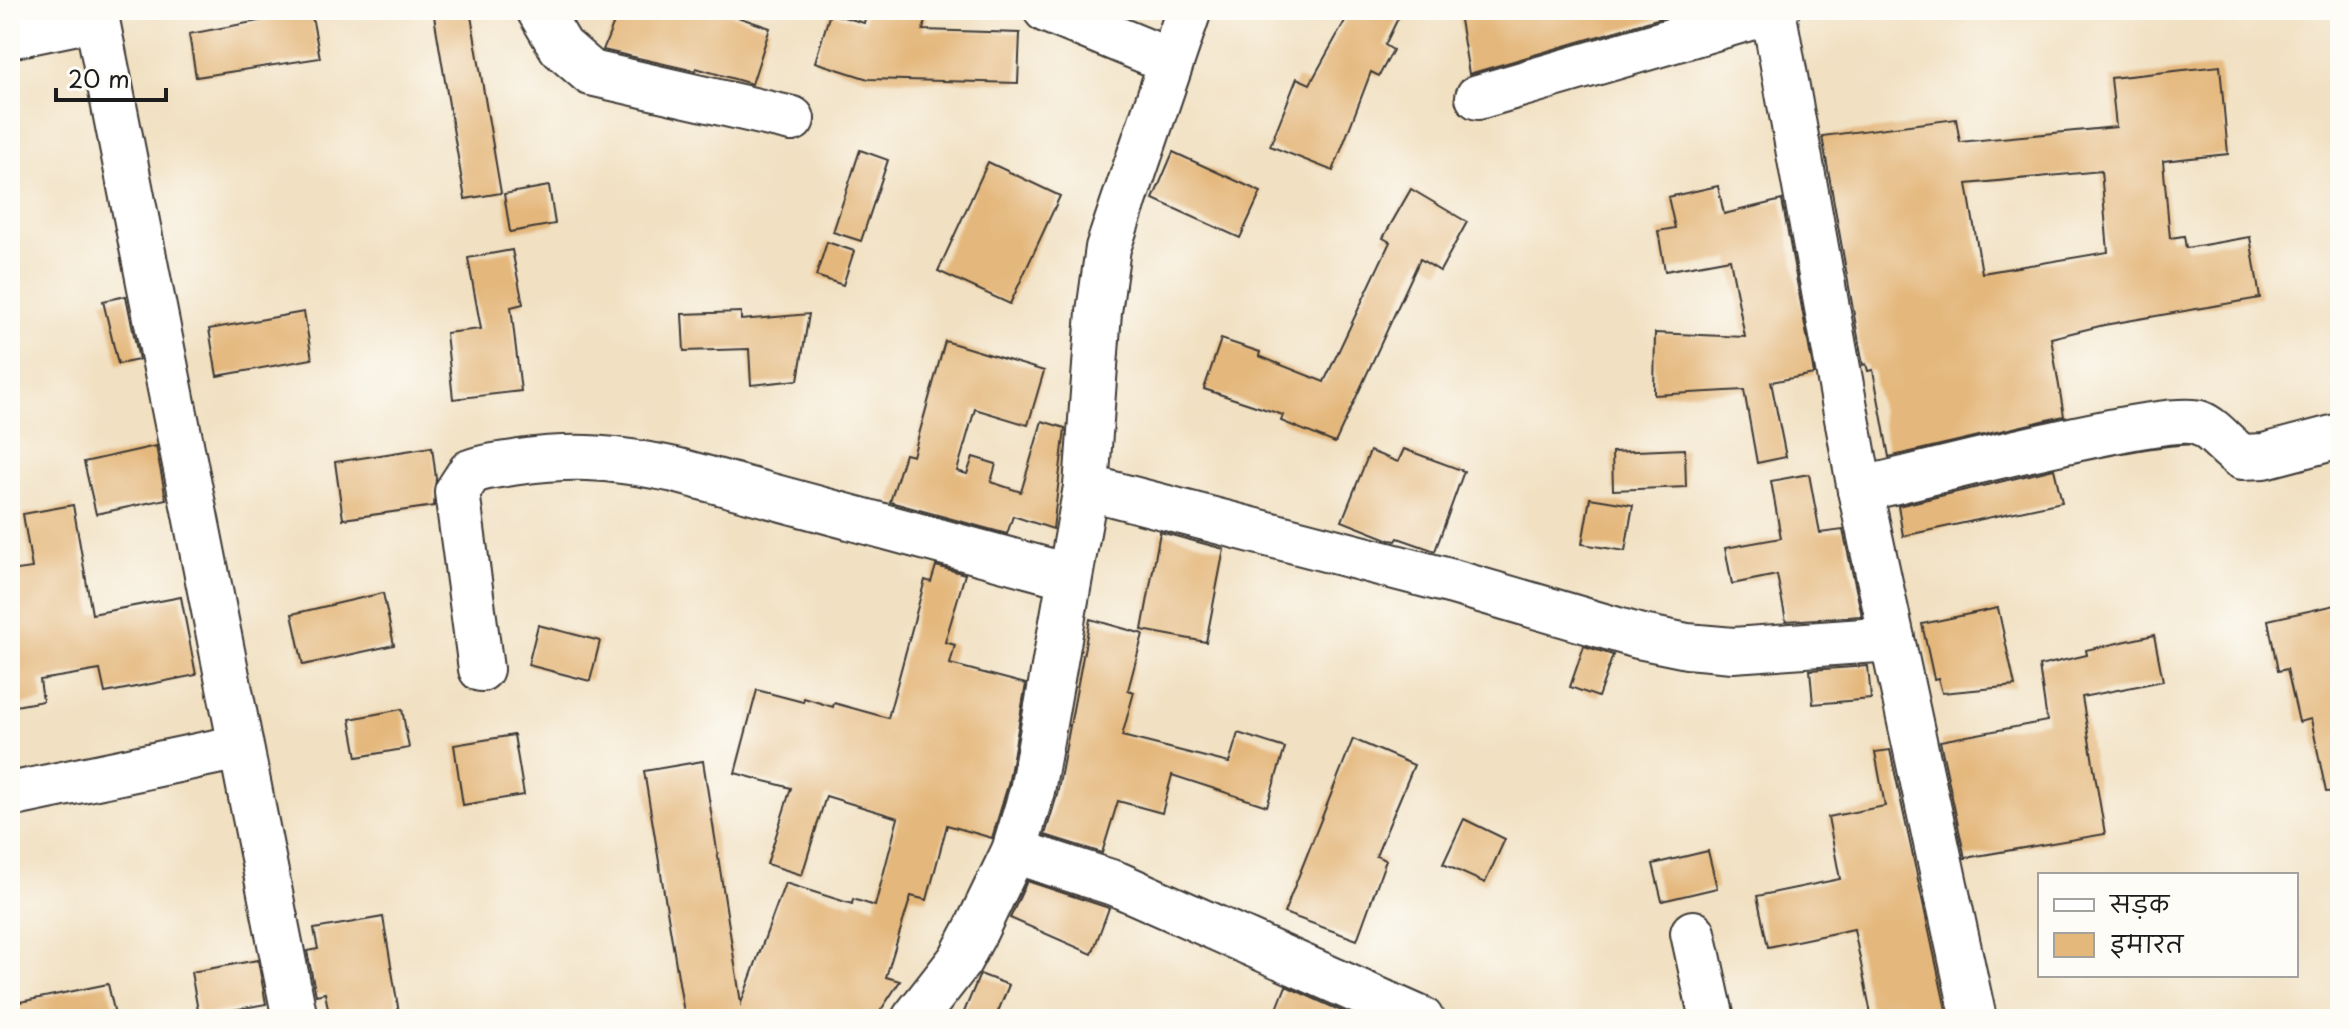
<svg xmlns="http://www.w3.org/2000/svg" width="2350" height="1029" viewBox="0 0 2350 1029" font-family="'Playpen Sans','Playpen Sans Deva',sans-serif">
<rect width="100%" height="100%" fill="#fdfcf7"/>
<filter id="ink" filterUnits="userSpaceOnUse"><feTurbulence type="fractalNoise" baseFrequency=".0125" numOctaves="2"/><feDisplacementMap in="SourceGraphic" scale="16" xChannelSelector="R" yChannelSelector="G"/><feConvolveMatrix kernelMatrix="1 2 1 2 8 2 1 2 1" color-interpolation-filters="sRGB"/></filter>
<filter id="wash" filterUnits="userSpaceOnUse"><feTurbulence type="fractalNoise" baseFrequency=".006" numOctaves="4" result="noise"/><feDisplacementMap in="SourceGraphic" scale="32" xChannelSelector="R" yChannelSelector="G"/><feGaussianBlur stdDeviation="1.8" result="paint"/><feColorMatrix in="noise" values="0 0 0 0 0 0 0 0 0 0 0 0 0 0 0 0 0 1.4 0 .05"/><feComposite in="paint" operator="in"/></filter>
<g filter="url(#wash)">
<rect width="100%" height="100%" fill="#f1e0c1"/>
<g id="blocks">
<g fill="#e4b77b" fill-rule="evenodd">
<path d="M433,10H470L501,193L465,199Z"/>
<path d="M619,10H717L770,28L752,84L696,68L695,71L603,50Z"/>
<path d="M867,10H927L923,30L1020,33L1018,83L868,79L815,62L830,13L864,23Z"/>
<path d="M1351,10H1402L1385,45L1393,50L1379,76L1371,72L1333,171L1270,146L1297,78L1310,84Z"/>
<path d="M1483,10H1688L1469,74L1459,14Z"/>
<path d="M311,11L320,58L196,77L189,34Z"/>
<path d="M2220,66L2228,154L2163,161L2170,238L2184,236L2186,248L2250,237L2260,298L2104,325L2051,338L2064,416L1889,457L1873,370L1868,371L1866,364L1863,365L1822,136L1956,119L1960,142L2116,127L2111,78ZM2101,171L2108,252L1982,273L1967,184Z"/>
<path d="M860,150L888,160L861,241L833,232Z"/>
<path d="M1173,152L1261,192L1240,238L1153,199Z"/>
<path d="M988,162L1060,196L1010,304L938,271Z"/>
<path d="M549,186L555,224L510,232L504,194Z"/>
<path d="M1718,186L1724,214L1782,200L1814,374L1771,382L1786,457L1757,463L1744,390L1654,395L1655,333L1745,337L1730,259L1665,271L1658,231L1675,228L1668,197Z"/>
<path d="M1411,189L1467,222L1440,271L1420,259L1335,443L1281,421L1283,415L1204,389L1221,339L1260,352L1259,356L1324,382L1390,242L1383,238Z"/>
<path d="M827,242L854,251L843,285L816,276Z"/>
<path d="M512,250L523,304L511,307L521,391L453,399L446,333L481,329L468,258Z"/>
<path d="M126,296L139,360L118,364L103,301Z"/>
<path d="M304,312L312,359L217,376L209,329Z"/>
<path d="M741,312V320L809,314L798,380L751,385L749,349L684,351L682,314Z"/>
<path d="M945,341L1044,371L1028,425L975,409L957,471L967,474L973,457L996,464L991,482L1021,492L1042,421L1065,428L1053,529L1013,516L1007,534L890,502L905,454L913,456Z"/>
<path d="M156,446L166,499L96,514L84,462Z"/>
<path d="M432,447L436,478L434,506L343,519L335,462Z"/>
<path d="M1404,449L1464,471L1435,551L1398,538L1396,541L1390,540L1342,521L1370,451L1398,462Z"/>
<path d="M1685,449L1686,487L1613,490L1612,452Z"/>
<path d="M2054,469L2062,502L1903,536L1898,506Z"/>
<path d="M1809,474L1820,533L1843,530L1862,616L1786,621L1777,575L1732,584L1725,548L1781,538L1771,481Z"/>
<path d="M1590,498L1633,505L1625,551L1582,544Z"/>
<path d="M73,505L92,614L181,597L196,675L105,693L100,670L40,680L43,701L10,707V571L32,568L23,514Z"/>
<path d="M1160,532L1224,549L1206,642L1142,630Z"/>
<path d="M936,566L965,574L945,642L955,645L950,664L1026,684L1008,785L992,838L947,825L927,900L911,896L886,977L900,981L875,1019H685L644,771L703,761L741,1003L785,883L852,904L853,899L875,906L898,818L826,796L802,875L767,864L791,788L735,773L757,690L803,702L804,698L833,707L834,703L888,718L925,580L931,582Z"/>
<path d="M383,593L394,645L303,665L292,614Z"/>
<path d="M2340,604V791L2326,792L2311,719L2299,722L2287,669L2278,671L2268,620Z"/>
<path d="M1998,608L2015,686L1942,693L1938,678L1934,679L1922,624Z"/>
<path d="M1090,619L1143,634L1128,690L1134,692L1122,736L1229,763L1238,733L1285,748L1267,806L1172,775L1162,813L1118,801L1102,853L1045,835L1057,795Z"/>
<path d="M538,625L600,641L590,681L528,665Z"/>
<path d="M2154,635L2163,681L2082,697L2105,834L1965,858L1940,741L2047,721L2039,666L2087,655L2086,650Z"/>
<path d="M1584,646L1613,655L1598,697L1570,687Z"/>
<path d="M1868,666L1871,699L1813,704L1810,670Z"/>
<path d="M402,709L409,748L357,757L350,719Z"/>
<path d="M514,735L524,795L463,805L454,745Z"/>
<path d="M1353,739L1414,765L1376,856L1386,860L1357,940L1284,913Z"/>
<path d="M1890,750L1948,1019H1872L1854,929L1768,947L1757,896L1840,879L1828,817L1885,806L1875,752Z"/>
<path d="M1464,819L1505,839L1485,883L1443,864Z"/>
<path d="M1708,851L1717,888L1662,901L1653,864Z"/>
<path d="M1027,881L1109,908L1092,954L1010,918Z"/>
<path d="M383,917L400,1019H330L325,993L316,995L307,951L318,949L314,929Z"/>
<path d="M258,960L266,1004L199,1016L191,972Z"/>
<path d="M980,974L1009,985L995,1019H961Z"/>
<path d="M108,984L116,1019H10V1004Z"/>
<path d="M1286,986L1359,1019H1273Z"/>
</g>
</g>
</g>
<g filter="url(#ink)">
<use href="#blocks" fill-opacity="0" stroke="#3c3935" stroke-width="2"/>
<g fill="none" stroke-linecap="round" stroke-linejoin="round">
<defs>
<g id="minor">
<path d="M95,10L295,1019"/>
<path d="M539,10L561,47L591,73L792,119"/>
<path d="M1046,10L1170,61"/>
<path d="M1773,10L1860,490L1974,1019"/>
<path d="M10,36L97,18"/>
<path d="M1478,97L1777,10"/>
<path d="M1086,487L1453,582L1638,636L1687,646L1733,650L1892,639"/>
<path d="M1860,490C1910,478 2168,411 2199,423C2215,429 2227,448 2242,457L2264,456L2340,436"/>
<path d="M481,669L457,492L470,472C485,466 503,465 519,462C577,454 618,458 675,470L1068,576"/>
<path d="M10,795L240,747"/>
<path d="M1014,851L1117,884L1421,1019"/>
<path d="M1693,933L1712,1019"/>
<path d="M914,1019L960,960L976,930L1014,851L1032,791L1086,487L1099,312L1108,248L1189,10"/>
</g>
</defs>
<use href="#minor" stroke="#3c3935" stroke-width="48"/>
<use href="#minor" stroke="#fff" stroke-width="44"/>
</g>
</g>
<rect width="2350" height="1029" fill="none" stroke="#fdfcf7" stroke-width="40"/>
<rect x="2038" y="873" width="260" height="104" fill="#fdfcf7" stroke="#a3a29f" stroke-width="2"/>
<rect x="2054" y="899" width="40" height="12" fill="#ffffff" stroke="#a3a29f" stroke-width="2"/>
<text x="2110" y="913" font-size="24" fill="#1c1c1c">सड़क</text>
<rect x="2054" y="933" width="40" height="24" fill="#e4b77b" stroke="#a3a29f" stroke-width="2"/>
<text x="2110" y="953" font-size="24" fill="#1c1c1c">इमारत</text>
<path d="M56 88v12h110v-12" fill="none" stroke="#1c1c1c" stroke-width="4"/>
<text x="68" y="88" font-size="24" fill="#1c1c1c" stroke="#fdfcf7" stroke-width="6" paint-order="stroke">20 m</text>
</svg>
